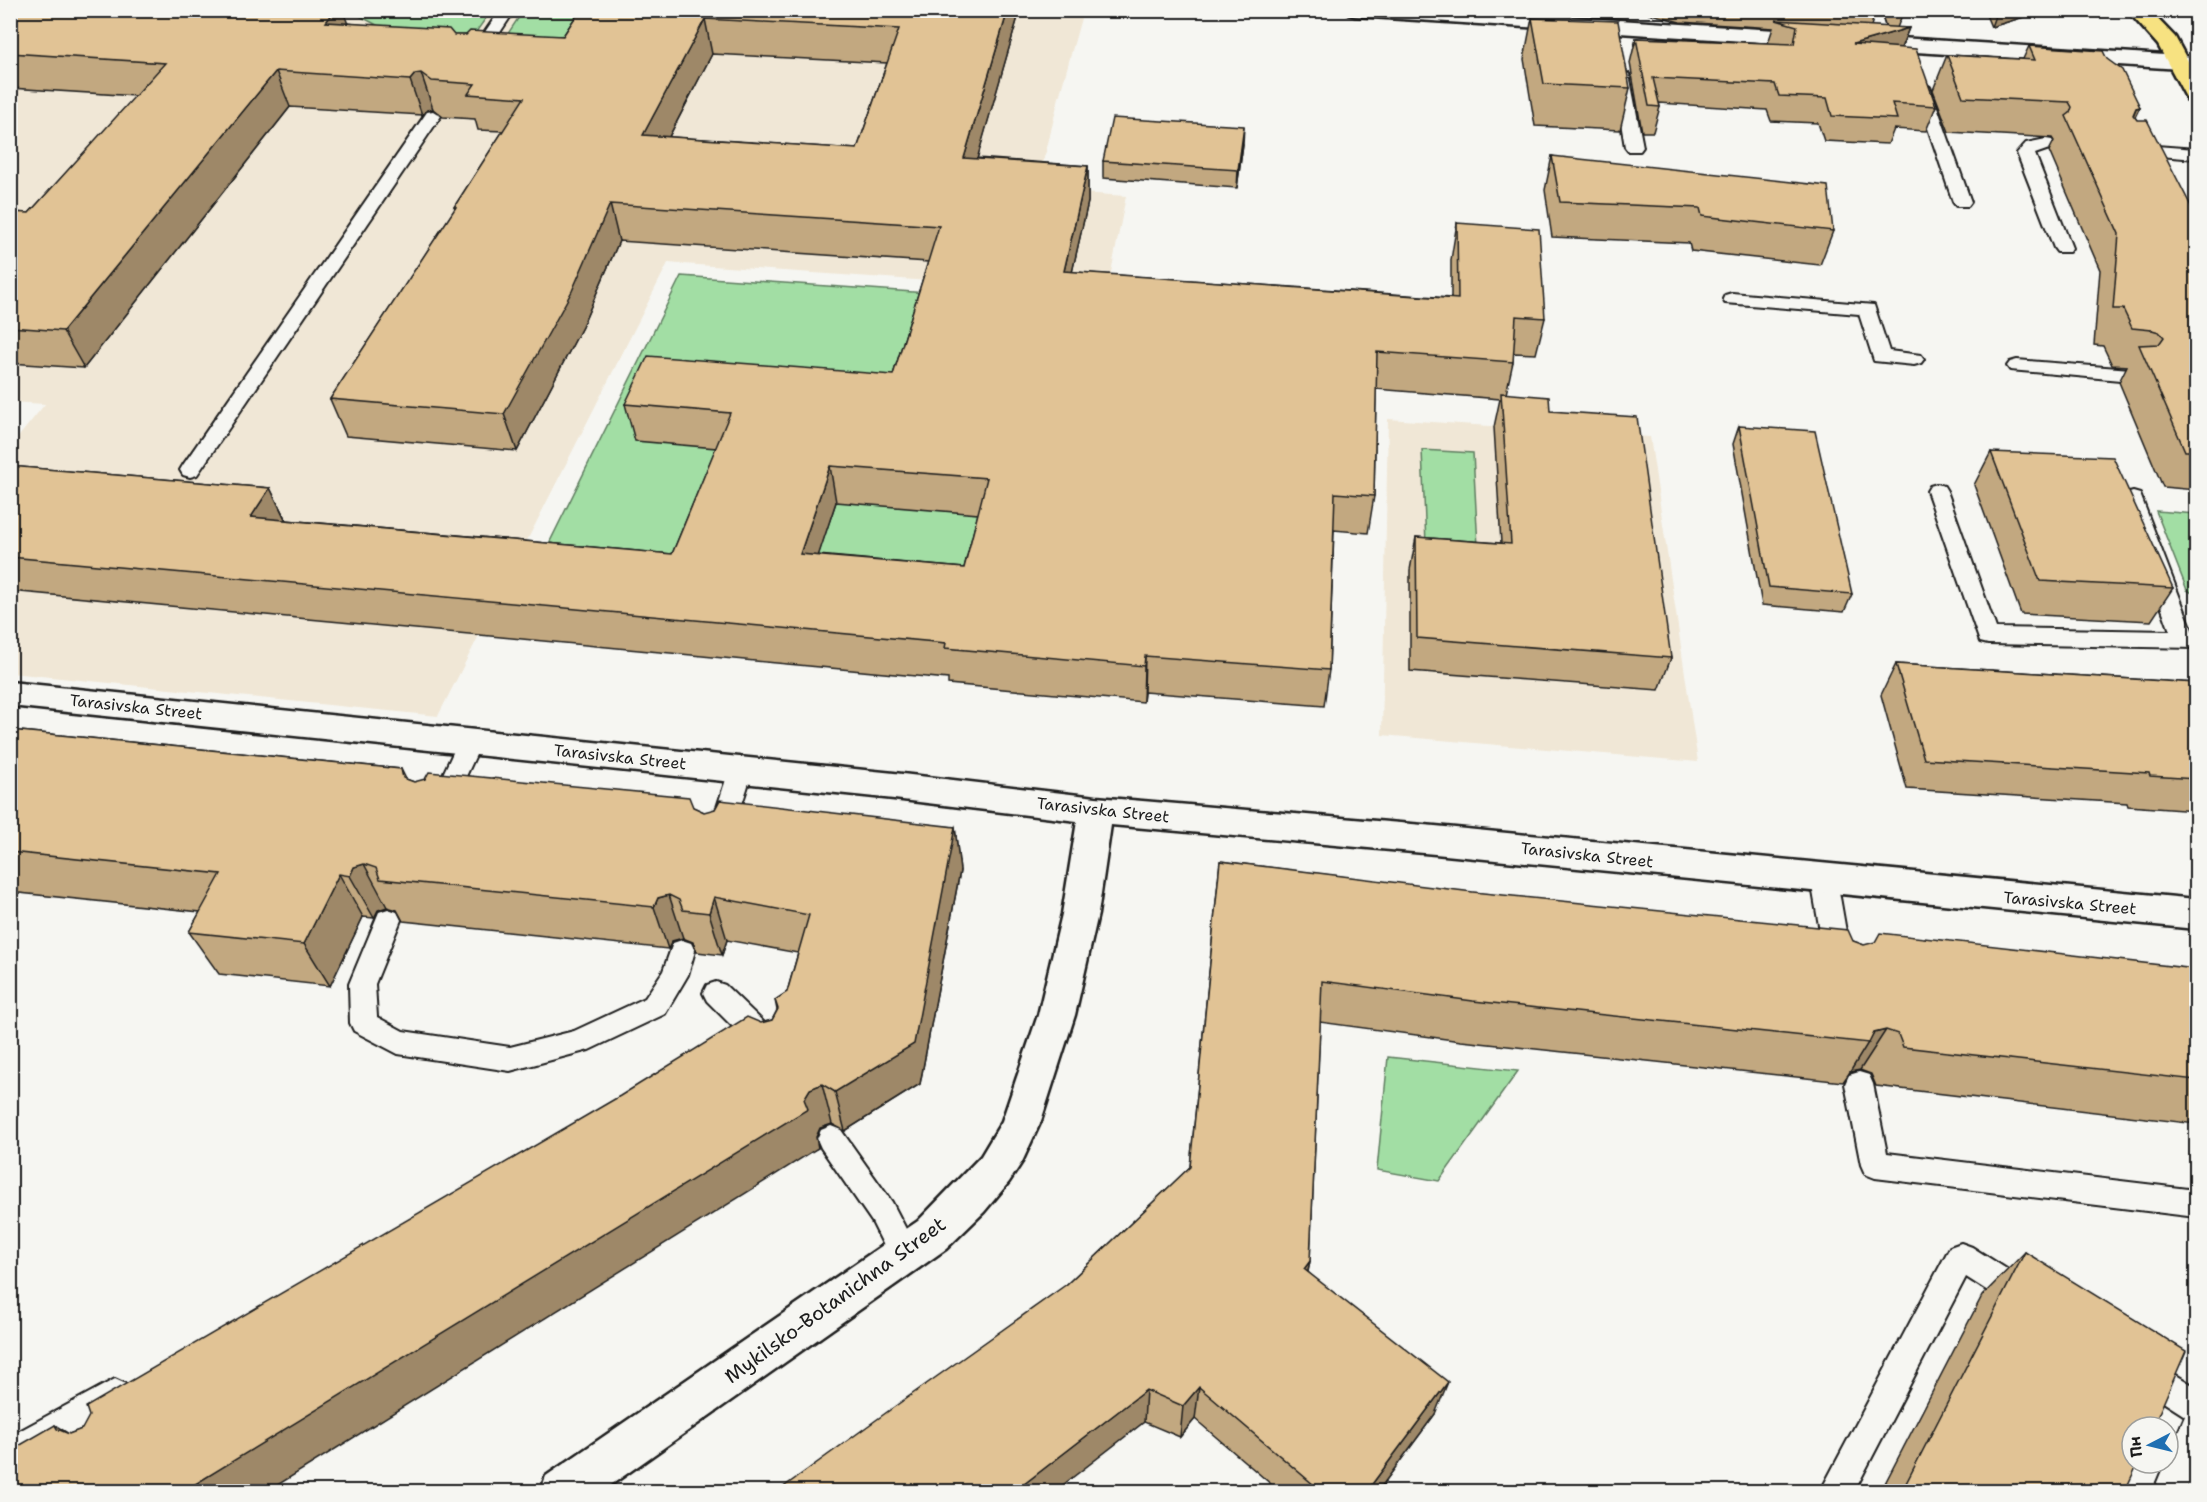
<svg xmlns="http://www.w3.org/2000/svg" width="2207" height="1502" viewBox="0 0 2207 1502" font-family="'Shantell Sans',sans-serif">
<rect width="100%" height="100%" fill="#f6f6f2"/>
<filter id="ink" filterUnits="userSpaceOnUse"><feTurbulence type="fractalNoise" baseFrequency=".0167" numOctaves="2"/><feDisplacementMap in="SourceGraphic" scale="12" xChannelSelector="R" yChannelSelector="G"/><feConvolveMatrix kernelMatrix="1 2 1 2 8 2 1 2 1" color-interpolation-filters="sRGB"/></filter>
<g filter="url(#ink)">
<g fill="#f0e7d6">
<path d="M10,11H1083L1058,101L1037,190L1126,196L1107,293L668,263L438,716L11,673V446L45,404L11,402L10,111L13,108H10Z"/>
<path d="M1388,419L1650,437L1698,762L1382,735Z"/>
</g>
<g fill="#a2dea4" stroke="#5f7d60" stroke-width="1.5">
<path d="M350,11H491L456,60L429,52Z"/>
<path d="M523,11H596L561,66L489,62Z"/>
<path d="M681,276L1043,301L951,671L532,578Z"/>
<path d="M1422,450L1473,453L1478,547L1426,544Z"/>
<path d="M2156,511L2196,514V595L2187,590Z"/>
<path d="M1388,1057L1518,1071L1439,1181L1377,1170Z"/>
</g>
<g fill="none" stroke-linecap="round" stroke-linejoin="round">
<defs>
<g id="service">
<path d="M500,10H515L481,61H469L467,58Z"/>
<path d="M1863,10H1879L1890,44L1888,47H1876L1874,44Z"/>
<path d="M1621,69L1629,74L1643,147L1640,151H1628L1625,147L1613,74Z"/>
<path d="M1922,82L1930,87L1971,202L1968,206H1956L1953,202L1914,87Z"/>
<path d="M433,111L441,116L197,475L190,477L183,475L180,470L183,465L427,112Z"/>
<path d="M2046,139L2052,140L2054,144L2052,148L2035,154L2072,248L2069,252H2057L2054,248L2017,153L2026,143Z"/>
<path d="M2130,144L2196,149V159L2124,153L2121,149L2124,145Z"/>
<path d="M1732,293L1874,305L1889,351L1921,355L1924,359L1921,363L1914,365L1874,361L1859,314L1725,303L1723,299L1725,295Z"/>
<path d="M2017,360L2131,369L2138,371L2141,375L2138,379L2131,381L2010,370L2007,366L2010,362Z"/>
<path d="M1937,484L1944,486L1947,491L1996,628L2170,631L2122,499L2126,494L2133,492L2140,494L2193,632H2196V648L1988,644L1980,642L1927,491L1930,486Z"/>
<path d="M470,733L478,736L482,742L454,802L451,809L442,812L433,809L430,802L458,742L462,736Z"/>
<path d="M741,761L750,763L753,770L733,832L730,839L721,842L712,839L709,832L729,770L732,763Z"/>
<path d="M1824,870L1833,873L1837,880L1851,960L1847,968L1838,971L1829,968L1825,960L1811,880L1815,873Z"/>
<path d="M388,909L397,912L401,920L375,984L377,1017L403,1031L510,1047L574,1031L645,998L663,971L673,943L682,940L691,943L695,951L688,975L665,1014L589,1050L510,1071L398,1054L354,1031L350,1023L349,984L379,912Z"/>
<path d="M716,982L725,985L777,1035L781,1043L777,1051L767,1055L757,1051L707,1001L703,993L707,985Z"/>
<path d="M1859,1072L1869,1075L1873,1084L1887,1153L2196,1190V1217L1875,1178L1865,1174L1861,1165L1845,1084L1849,1075Z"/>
<path d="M831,1126L841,1130L892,1202L919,1254L915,1264L904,1268L893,1264L872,1222L821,1148L817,1139L821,1130Z"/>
<path d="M1961,1243L1972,1247L2035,1287L2039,1297L2035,1307L2024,1312L2013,1307L1966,1277L1854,1492H1820L1950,1247Z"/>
<path d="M2143,1355L2196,1387V1465L2186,1492H2153L2165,1463H2168V1456L2185,1416L2132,1382L2127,1371L2132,1360Z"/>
<path d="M115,1379L126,1384L131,1395L126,1406L10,1470V1436Z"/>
</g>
<path id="minor" d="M10,682L894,773L1096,797L1435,826L2196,899V929L1435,854L1111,825L1098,914L1075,1015L1041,1121L1022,1162L1009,1182L984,1212L946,1249L601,1492H540L546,1476L918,1221L981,1156L1002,1121L1038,1015L1062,914L1077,821L894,799L10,706Z"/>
<path id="tertiary" d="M1345,10H1462L2196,57V70L1355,16L1348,14Z"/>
<path id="primary" d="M2127,10H2149L2175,37L2196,76V103L2188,101L2158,45Z"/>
</defs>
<use href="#service" stroke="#1c1c1c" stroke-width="4"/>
<use href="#minor" stroke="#1c1c1c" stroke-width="5"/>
<use href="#tertiary" stroke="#1c1c1c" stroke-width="5"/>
<use href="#primary" stroke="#1c1c1c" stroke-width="5"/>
<use href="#service" fill="#f6f6f2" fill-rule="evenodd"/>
<use href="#minor" fill="#f6f6f2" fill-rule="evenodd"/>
<use href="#tertiary" fill="#f6f6f2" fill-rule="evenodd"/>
<use href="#primary" fill="#f7e281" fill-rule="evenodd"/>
</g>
<g fill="#c2a880" stroke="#1c1c1c" stroke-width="1.5" fill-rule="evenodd">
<path d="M10,10L347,23L454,35L563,36L580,10H1018V17L977,158L1088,166V202L1072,272L1451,298V260L1457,223L1545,318L1536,354L1513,353V362L1506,394L1550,411L1671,658L1659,690L1410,671V570L1416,537L1501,543L1494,427L1500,399L1376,389L1374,496L1368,533L1334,530L1329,670L1324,706L1144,692L1143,702L948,684V679L10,591V466L270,488L286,520L672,554L716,448L635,441L625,404L893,375L928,262L619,241L582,327L517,451L346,436L330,399L455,209L454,207L503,131L478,130L475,119L443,117L433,109L427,110L422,115L290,107L84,368L10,363V212L29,213L136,96L10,88ZM712,54L887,63L857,149L669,137ZM836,502L978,514L964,568L818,555Z"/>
<path d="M1637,10H1876L1871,26L1886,27L1880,10H1904L1897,28H1909L1901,48L1936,106L1926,131L1894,129L1888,144L1824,141L1818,123L1771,121L1767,110L1659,103L1660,107L1653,132H1642L1630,63L1636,38L1768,43L1773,28L1680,22Z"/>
<path d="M1984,10H2047L1991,27Z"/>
<path d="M1532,18L1630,88L1620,130L1535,126L1524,59Z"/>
<path d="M2029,46L2135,117L2196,216V490L2163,487L2119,382L2127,366L2112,365L2103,346L2094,345L2100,270L2049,151L2054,141L2052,138L1949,132L1933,90L1947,55L2023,59Z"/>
<path d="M1243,144L1237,188L1103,178V161Z"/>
<path d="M1552,156L1833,231L1820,265L1691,251L1689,243L1552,237L1545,190Z"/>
<path d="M1739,426L1852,594L1844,612L1762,605L1733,444Z"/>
<path d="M1991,452L2173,588L2151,621L2021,614L1974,485Z"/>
<path d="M1896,664L2196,683V811L2128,806L2127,803L1907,789L1881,695Z"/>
<path d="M10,730L401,769L406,779L414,782L693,807L704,812L955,827L960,871L920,1084L845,1131L832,1124L820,1128L816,1137L818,1148L10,1491L55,1425L69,1434L82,1429L761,1023L772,1020L777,1010L775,1000L787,992L798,953L727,940L722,955L697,952L693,942L683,938L672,941L668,949L403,921L397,910L387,907L378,910L374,918L363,917L330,986L219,974L189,932L200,912L10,892Z"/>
<path d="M1220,861L1853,941L1864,945L2196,969V1124L1876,1086L1871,1074L1860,1070L1850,1072L1843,1082L1461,1041L1320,1022L1310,1261L1308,1272L1435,1414L1378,1491H1279L1195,1419L1180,1437L1144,1422L1067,1284L1190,1167Z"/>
<path d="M2025,1252L2125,1491H1881L1982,1296Z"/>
</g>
<g fill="#9e8868" stroke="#1c1c1c" stroke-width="1.5">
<path d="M335,10H343L353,39L326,22Z"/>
<path d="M1008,10H1018V17L967,194L964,158Z"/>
<path d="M1997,10H2047L1991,27Z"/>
<path d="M705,19L712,54L651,171L643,135Z"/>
<path d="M1909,28L1899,53L1853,44Z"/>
<path d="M276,71L290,107L84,368L63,331Z"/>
<path d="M421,73L433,109L427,110L422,115L410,80L415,74Z"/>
<path d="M2140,107L2123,142L2136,108Z"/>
<path d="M1244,126L1243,144L1237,188L1238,170Z"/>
<path d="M1088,166V202L1064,308V271Z"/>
<path d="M610,204L619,241L582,327L517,451L504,414Z"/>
<path d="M830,466L836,502L807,590L800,554Z"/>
<path d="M270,488L288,525L251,517Z"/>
<path d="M1145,656L1144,692L1143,702L1144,666Z"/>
<path d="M955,827L960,871L920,1084L845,1131L835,1092Z"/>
<path d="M364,864L387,907L378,910L374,918L350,876L354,867Z"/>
<path d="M339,874L363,917L330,986L304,944Z"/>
<path d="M669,895L683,938L672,941L668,949L654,907L658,898Z"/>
<path d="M714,897L727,940L722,955L709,913Z"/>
<path d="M1886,1030L1860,1070L1850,1072L1874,1033Z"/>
<path d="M822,1084L832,1124L820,1128L816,1137L818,1148L268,1491H184L804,1099L810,1089Z"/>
<path d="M1310,1261L1303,1296L1304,1269Z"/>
<path d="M1448,1382L1435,1414L1378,1491H1367Z"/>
<path d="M1199,1387L1195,1419L1180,1437L1183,1406Z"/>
<path d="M1146,1390L1144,1422L1055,1491H1015Z"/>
</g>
<g fill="#e1c395" stroke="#1c1c1c" stroke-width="1.5" fill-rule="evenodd">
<path d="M10,10H125L195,15L200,10H335L326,22L449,29L454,35H466L470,31L563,36L580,10H1008L964,158L1088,166L1064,271L1458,299L1457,223L1539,229L1545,318L1516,316L1513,362L1377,352L1374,496L1335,493L1329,670L1145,656L1144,666L945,648L946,643L10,557V466L270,488L251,517L672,554L730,413L625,404L648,356L893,375L939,226L610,204L572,291L504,414L330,399L456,207H454L524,98L468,94L475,84L432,81L421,73L415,74L410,80L276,71L63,331L10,327V212L29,213L165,63L10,53ZM705,19L899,29L857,149L643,135ZM830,466L987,478L964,568L800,554Z"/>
<path d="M1532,18L1618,21L1630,88L1544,84Z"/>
<path d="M1776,20L1909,28L1853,44L1916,49L1936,106L1892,103L1897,119L1832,116L1827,98L1779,96L1775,84L1653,78L1660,107L1649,106L1636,38L1794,44L1797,26Z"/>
<path d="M2029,46L2103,51L2107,59L2122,70L2140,107L2136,108L2133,115L2137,120H2147L2196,216V451H2185L2139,345L2159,344L2164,337L2159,332L2152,330L2132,328L2123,309H2113L2119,234L2066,116L2070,113L2072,107L2069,102L1963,97L1947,55L2035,60Z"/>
<path d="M1112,118L1244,126L1238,170L1103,161Z"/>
<path d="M1552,156L1828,186L1833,231L1702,216L1700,208L1560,202Z"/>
<path d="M1501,393L1549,397L1550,411L1637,417L1671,658L1417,638L1416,537L1511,544Z"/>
<path d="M1739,426L1815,431L1852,594L1769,587Z"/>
<path d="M1991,452L2113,457L2173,588L2040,581Z"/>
<path d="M1896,664L2196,683V779L2150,776L2149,773L1924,759Z"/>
<path d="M10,730L401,769L403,778L414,782L425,779L429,772L689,797L693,807L704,812L715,809L720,800L955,827L914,1044L835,1092L822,1084L810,1089L804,1099L808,1109L184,1491H10V1451L55,1425L57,1429L69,1434L82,1429L89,1416L86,1407L620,1096L747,1017L761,1023L772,1020L778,1009L775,1000L787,992L809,915L714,897L709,913L683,910L679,900L669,895L658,898L654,907L380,879L376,868L364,864L354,867L350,876L339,874L304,944L189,932L221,874L10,852Z"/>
<path d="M1220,861L1473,892L1848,930L1853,941L1864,945L1875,942L1880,933L2196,969V1080L1903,1047L1898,1034L1886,1030L1874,1033L1869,1043L1473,1001L1322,981L1310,1261L1304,1269L1448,1382L1367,1491H1321L1199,1387L1183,1406L1146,1390L1015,1491H778L894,1407L1067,1284L1190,1167Z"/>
<path d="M2025,1252L2186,1351L2153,1427H2132V1463H2138L2125,1491H1902Z"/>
</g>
</g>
<g text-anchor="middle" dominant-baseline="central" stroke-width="4.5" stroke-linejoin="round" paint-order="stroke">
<g font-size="16" fill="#1c1c1c" stroke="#f6f6f2">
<text transform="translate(136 707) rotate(6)">Tarasivska Street</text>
<text transform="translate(620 757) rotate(6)">Tarasivska Street</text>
<text transform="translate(1103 810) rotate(6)">Tarasivska Street</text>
<text transform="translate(1587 855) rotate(6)">Tarasivska Street</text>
<text transform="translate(2070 903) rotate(5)">Tarasivska Street</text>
</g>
<g font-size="20" fill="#1c1c1c" stroke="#f6f6f2">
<text transform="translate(835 1300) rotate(-36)">Mykilsko-Botanichna Street</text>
</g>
</g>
<rect width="2207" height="1502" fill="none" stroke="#f6f6f2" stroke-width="36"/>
<rect x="18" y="18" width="2171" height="1466" fill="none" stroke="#1c1c1c" stroke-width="2" filter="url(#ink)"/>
<g transform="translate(2150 1445) rotate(263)"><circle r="28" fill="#f6f6f2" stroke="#9f9f9c" stroke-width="1.5"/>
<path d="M0-4.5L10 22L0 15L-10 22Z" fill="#1f6fb2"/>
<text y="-9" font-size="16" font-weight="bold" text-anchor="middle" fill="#1c1c1c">Пн</text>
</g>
</svg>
